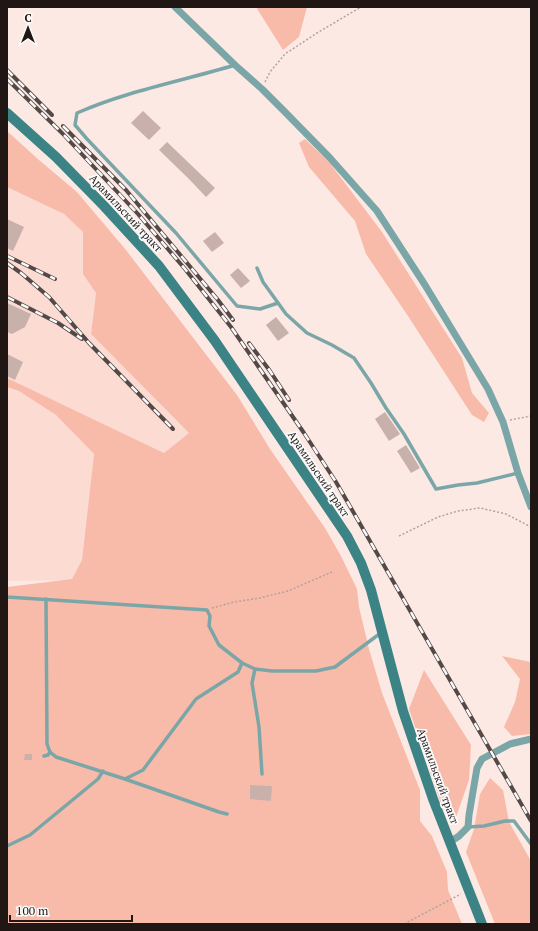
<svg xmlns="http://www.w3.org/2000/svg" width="538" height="931" viewBox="0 0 538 931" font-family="'PT Serif',serif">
<rect width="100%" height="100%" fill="#fde9e4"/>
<g fill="#fcdbd3">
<path d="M7,187L64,214L83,232V273L96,293L91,334L189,433L164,453L7,378Z"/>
<path d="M7,387L19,391L56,415L94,454L82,560L72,580L7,581Z"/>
</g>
<g fill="#f8bbaa">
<path d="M256,7H307L299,37L283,50Z"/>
<path d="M7,131L39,160L77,192L126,250L237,395L270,449L325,528L341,556L357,589L359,607L369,649L382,693L420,790V821L432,836L447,872L448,890L462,924H7V587L72,579L82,560L94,454L56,415L19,391L7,387V378L164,453L189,433L91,334L96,293L83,274V232L64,214L7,187Z"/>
<path d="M305,139L329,162L382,232L462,358L472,393L489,413L484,422L472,415L408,316L366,254L355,221L309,167L299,143Z"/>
<path d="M502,656L531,662V734L512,736L504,727L515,702L520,679Z"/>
<path d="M424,670L471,745L469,780L455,820L442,806L409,709Z"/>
<path d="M490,778L503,790L509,822L531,861V924H495L466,852L474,829L480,794Z"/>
</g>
<g fill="#c9b1ab">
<path d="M143,111L161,128L149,140L131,123Z"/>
<path d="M167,142L215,188L206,197L188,178L159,150Z"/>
<path d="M7,219L24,227L13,251L7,248Z"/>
<path d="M215,232L224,243L212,252L203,241Z"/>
<path d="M238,268L250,281L241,288L230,275Z"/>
<path d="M7,303L31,314L25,327L12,334L7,332Z"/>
<path d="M276,317L289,333L278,341L266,325Z"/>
<path d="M7,354L23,362L15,380L7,376Z"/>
<path d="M385,412L400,434L389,441L375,419Z"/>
<path d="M406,445L420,468L411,473L397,451Z"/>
<path d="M25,754H32V760H24Z"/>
<path d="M250,785L272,786L271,801L250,799Z"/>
</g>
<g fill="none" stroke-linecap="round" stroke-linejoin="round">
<g stroke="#b2a29e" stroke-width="1.5" stroke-dasharray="2 2" stroke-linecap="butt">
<path d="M265,82L270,72L285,54L317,33L361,7"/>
<path d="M510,420L531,416"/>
<path d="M399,536L438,517L458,511L480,508L506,514L531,527"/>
<path d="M212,608L234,602L260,598L288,591L332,572"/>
<path d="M404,924L461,894"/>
</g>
<g stroke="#7ba6a8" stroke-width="3.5">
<path d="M235,65C182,81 127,91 77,113L75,125L87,139L176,233L237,306L260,309L278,303"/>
<path d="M257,268L263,282L286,314L307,333L332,345L354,358L371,383L386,408L404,434L436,489L458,485L477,483L518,473"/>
<path d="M7,597L207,610L210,616L209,626L219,645L242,663L255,669L272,671H316L335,667L382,632"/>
<path d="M46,599L47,744L50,752L56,757L125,779L219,812L227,814"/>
<path d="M255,669L252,683L259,727L262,774"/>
<path d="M44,756L48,755L50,752"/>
<path d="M125,779L143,770L196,699L238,672L242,663"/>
<path d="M468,827L484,826L505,821H514L531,844"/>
<path d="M7,846L30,835L98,779L103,771"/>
</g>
<g stroke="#7ba6a8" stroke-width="7">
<path d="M175,7L235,65L262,89L286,113L330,158L377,211L425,285L488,389L503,422L518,473L531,507"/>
<path d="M450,842L459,836L468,827L469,815L477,768L482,759L510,744L531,739"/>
</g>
<path stroke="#3c8386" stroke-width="10" d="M7,113L56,157L104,206L159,266L215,341L347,536L361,563L371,590L403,711L433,799L482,924"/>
<defs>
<g id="rail">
<path d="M7,70L52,115"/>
<path d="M7,79L62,133L138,214L185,269L231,327L304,433L336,482L531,821"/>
<path d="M63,126L126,190L218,300L233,320"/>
<path d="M7,256L55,279"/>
<path d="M7,263L21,273L49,297L89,343L173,429"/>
<path d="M7,297L58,323L82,339"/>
<path d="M249,343L270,371L289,400"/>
</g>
</defs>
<use href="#rail" stroke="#544946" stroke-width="4"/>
<use href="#rail" stroke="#fbfbfb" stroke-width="2.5" stroke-dasharray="8" stroke-linecap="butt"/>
</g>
<g text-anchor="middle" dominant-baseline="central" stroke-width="3.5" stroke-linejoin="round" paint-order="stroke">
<g font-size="11" fill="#201715" stroke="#fbfbfb">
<text transform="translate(126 213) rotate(47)">Арамильский тракт</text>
<text transform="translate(319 474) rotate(56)">Арамильский тракт</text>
<text transform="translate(438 776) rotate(70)">Арамильский тракт</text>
</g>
</g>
<rect width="538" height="931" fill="none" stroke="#201715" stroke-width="16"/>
<g transform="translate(28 28)" stroke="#fbfbfb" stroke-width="3" paint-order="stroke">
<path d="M0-3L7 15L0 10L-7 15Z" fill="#201715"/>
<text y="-6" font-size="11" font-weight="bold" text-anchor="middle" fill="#201715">С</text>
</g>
<path d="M10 915v6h122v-6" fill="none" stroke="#201715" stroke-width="2"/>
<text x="16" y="915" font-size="12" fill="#201715" stroke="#fbfbfb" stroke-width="3" paint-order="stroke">100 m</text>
</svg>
